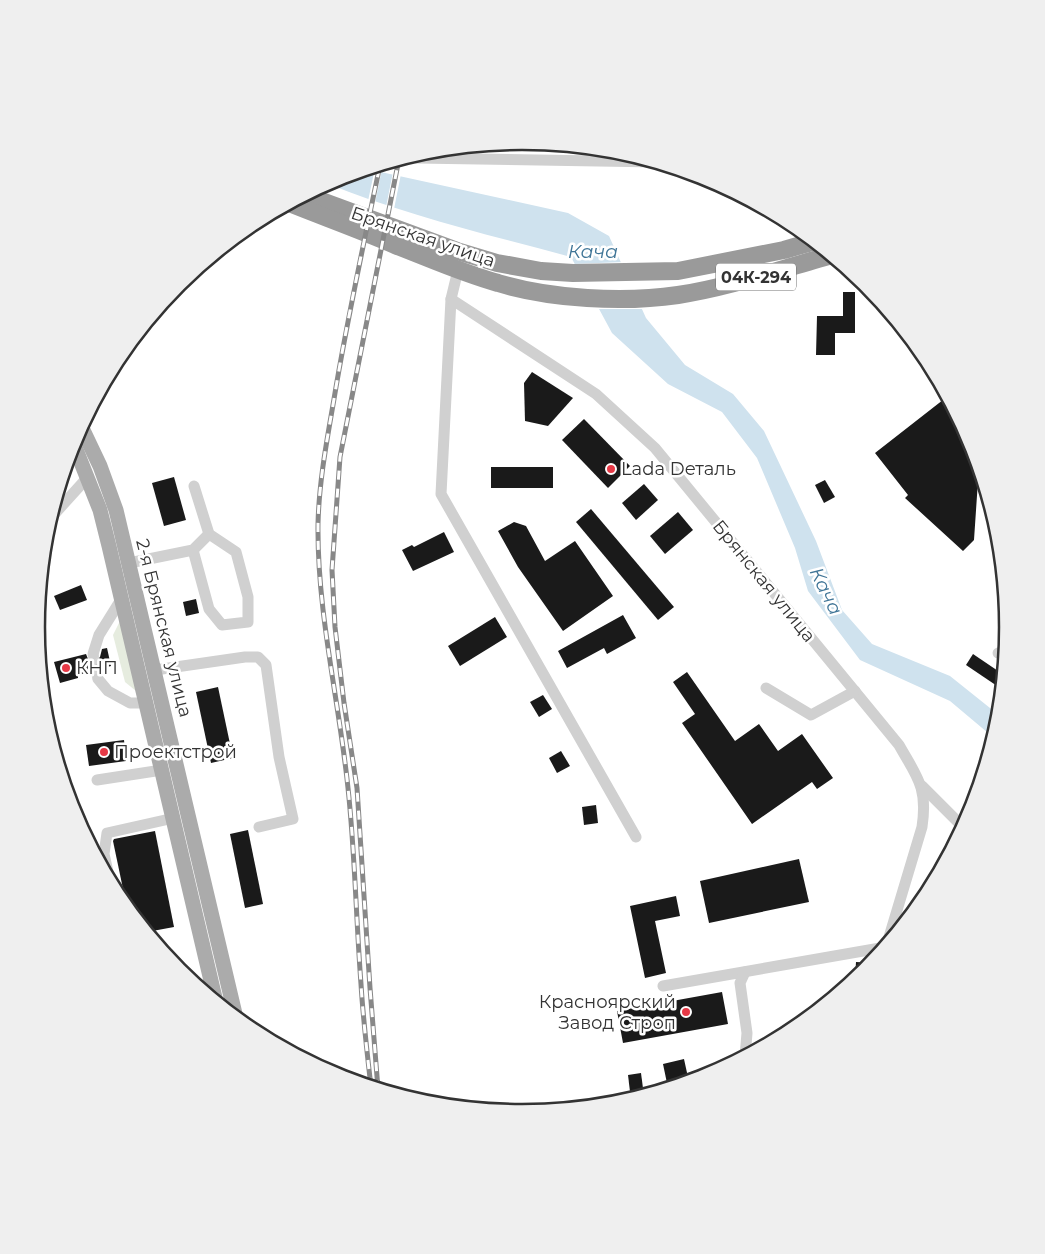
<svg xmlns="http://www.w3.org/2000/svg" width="1045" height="1254" viewBox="0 0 1045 1254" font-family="Montserrat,sans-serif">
<rect width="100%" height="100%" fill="#fff"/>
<path fill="#e6ecdf" d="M120,621L136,691L125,682L113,635Z"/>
<path fill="#cfe2ee" d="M367,169L568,213L609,236L646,318L685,365L733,394L764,431L816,541L842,610L872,644L950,676L1000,716L994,738L950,701L860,660L808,591L795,548L757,458L722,412L668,384L612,333L571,257C489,235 405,215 326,183L337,178Z"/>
<g fill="#fff">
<path d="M375,168L382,169L375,203L368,201Z"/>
<path d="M393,172L401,174L394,209L386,207Z"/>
<path d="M624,262L645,309H596L572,264Z"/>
</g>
<g fill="#1a1a1a">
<path d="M843,292H855V333H835V355H816L817,316H843Z"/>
<path d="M532,372L573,398L548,426L525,421L524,383Z"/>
<path d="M948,396L966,430L961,434L974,449L979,466L974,540L963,551L905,498L908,495L875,453Z"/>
<path d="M584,419L630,466L608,488L562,440Z"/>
<rect x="491" y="467" width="62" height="21"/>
<path d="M174,477L186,520L164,526L152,483Z"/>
<path d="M825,480L835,497L824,503L815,485Z"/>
<path d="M644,484L658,500L636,520L622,503Z"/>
<path d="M591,509L674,607L658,620L576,522Z"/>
<path d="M678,512L693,530L665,554L650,536Z"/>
<path d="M514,522L526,526L545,561L575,541L613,596L563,631L518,567L498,531Z"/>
<path d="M444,532L454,552L413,571L402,550L412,545L414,547Z"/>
<path d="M81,585L87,600L60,610L54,596Z"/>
<path d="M196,599L199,613L186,616L183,602Z"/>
<path d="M623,615L636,638L607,654L604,648L567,668L558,651Z"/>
<path d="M495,617L507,637L460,666L448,646Z"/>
<path d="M107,648L111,666L78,675V678L60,683L54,662L86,654L88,659L95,661L100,657L102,649Z"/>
<path d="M973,654L1004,675L1003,690L966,665Z"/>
<path d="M687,672L735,741L759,724L778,751L802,734L833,778L817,789L812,782L752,824L682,723L695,714L673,682Z"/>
<path d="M218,687L233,758L211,763L196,692Z"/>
<path d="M543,695L552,709L539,717L530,702Z"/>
<path d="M124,740L126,761L89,766L86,745Z"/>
<path d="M561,751L570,766L557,773L549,758Z"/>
<path d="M596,805L598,823L584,825L582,807Z"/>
<path d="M248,830L263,904L245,908L230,834Z"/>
<path d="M155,831L174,927L147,932L127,908L113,841L114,839Z"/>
<path d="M799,859L809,902L709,923L700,881Z"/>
<path d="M676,896L680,916L655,921L666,973L645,978L630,906Z"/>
<path d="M856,962L873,963L855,980Z"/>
<path d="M722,992L728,1024L623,1043L617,1011Z"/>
<path d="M684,1059L689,1082L668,1088L663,1064Z"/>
<path d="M641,1073L644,1096L631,1100L628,1075Z"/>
</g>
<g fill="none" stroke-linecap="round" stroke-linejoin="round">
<path stroke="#d6d6d6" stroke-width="11" stroke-dasharray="11 5.5" stroke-linecap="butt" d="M93,654L98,679"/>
<g stroke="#d0d0d0" stroke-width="11">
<path d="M409,156L417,158L658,162"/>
<path d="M458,270L451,299L441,494L636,837"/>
<path d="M451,299L596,394L655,448L899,745C917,777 928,787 922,827L886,947"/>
<path d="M49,520L87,478"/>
<path d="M193,550L209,609L222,625L248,622V597L236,552L209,534L194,486"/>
<path d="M129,563L193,550L209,534"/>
<path d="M998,653L1006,651"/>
<path d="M93,654L99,635L122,598"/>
<path d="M155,670L245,657H258L266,665L279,757L293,819L259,827"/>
<path d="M98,679L108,691L130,703H146"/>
<path d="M766,688L811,715L855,691"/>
<path d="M97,780L162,770"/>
<path d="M922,786L964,828"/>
<path d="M110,881L104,854L107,833L174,818"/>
<path d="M663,986L886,947"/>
<path d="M745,1057L747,1033L740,983L745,972"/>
</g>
<g stroke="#ababab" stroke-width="15">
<path d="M81,426L100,466L116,510L236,1018"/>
<path d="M73,442L100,510L109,546L216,1002"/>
</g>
<g stroke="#9a9a9a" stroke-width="18">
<path d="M305,195L457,251L497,263L541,271L573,273L678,271L784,250L815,241"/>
<path d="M289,203C324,217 360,230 395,245C429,258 462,273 498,283C551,299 623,303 678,295C730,287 781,269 832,255"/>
</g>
<defs>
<g id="rail">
<path d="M371,1087C367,1052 363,1018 361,984C356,919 355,853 348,788C339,700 317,613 318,524C319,481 327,440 334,399C347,320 364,242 380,165"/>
<path d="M378,1089L370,988L357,788L344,703L335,627L332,570L340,457L399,159"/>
</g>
</defs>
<use href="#rail" stroke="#888" stroke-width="5"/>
<use href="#rail" stroke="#fff" stroke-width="3" stroke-dasharray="9" stroke-linecap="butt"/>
</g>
<g fill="#e63946" stroke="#fff" stroke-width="2">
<circle cx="611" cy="469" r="5"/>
<circle cx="66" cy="668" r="5"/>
<circle cx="104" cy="752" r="5"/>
<circle cx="686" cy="1012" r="5"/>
</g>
<g text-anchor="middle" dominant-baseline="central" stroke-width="5" stroke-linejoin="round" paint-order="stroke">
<rect fill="#fff" stroke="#707070" stroke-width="1" x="716" y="263.5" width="80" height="27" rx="4"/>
<g font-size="16" font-weight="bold" fill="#333">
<text x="756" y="277">04К-294</text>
</g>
<g font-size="18" fill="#333" stroke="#fff">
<text transform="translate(423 237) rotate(19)">Брянская улица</text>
<text transform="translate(764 581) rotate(51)">Брянская улица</text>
<text transform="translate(164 628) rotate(76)">2-я Брянская улица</text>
</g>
<g font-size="18" fill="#333" stroke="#fff" text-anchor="start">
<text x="621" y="469">Lada Dеталь</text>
<text x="76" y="668">КНП</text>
<text x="114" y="752">Проектстрой</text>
<text x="676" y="1002" text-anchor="end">Красноярский<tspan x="676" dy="21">Завод Строп</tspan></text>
</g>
<g font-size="19" font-style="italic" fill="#3f7597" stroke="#fff">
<text x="593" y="251">Кача</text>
<text transform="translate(826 591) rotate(64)">Кача</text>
</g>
</g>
<path d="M0 0H1045V1254H0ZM45 627a477 477 0 1 1 954 0a477 477 0 1 1-954 0Z" fill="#efefef" fill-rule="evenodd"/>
<path fill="none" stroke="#333" stroke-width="2.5" d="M45 627a477 477 0 1 1 954 0a477 477 0 1 1-954 0Z"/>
</svg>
